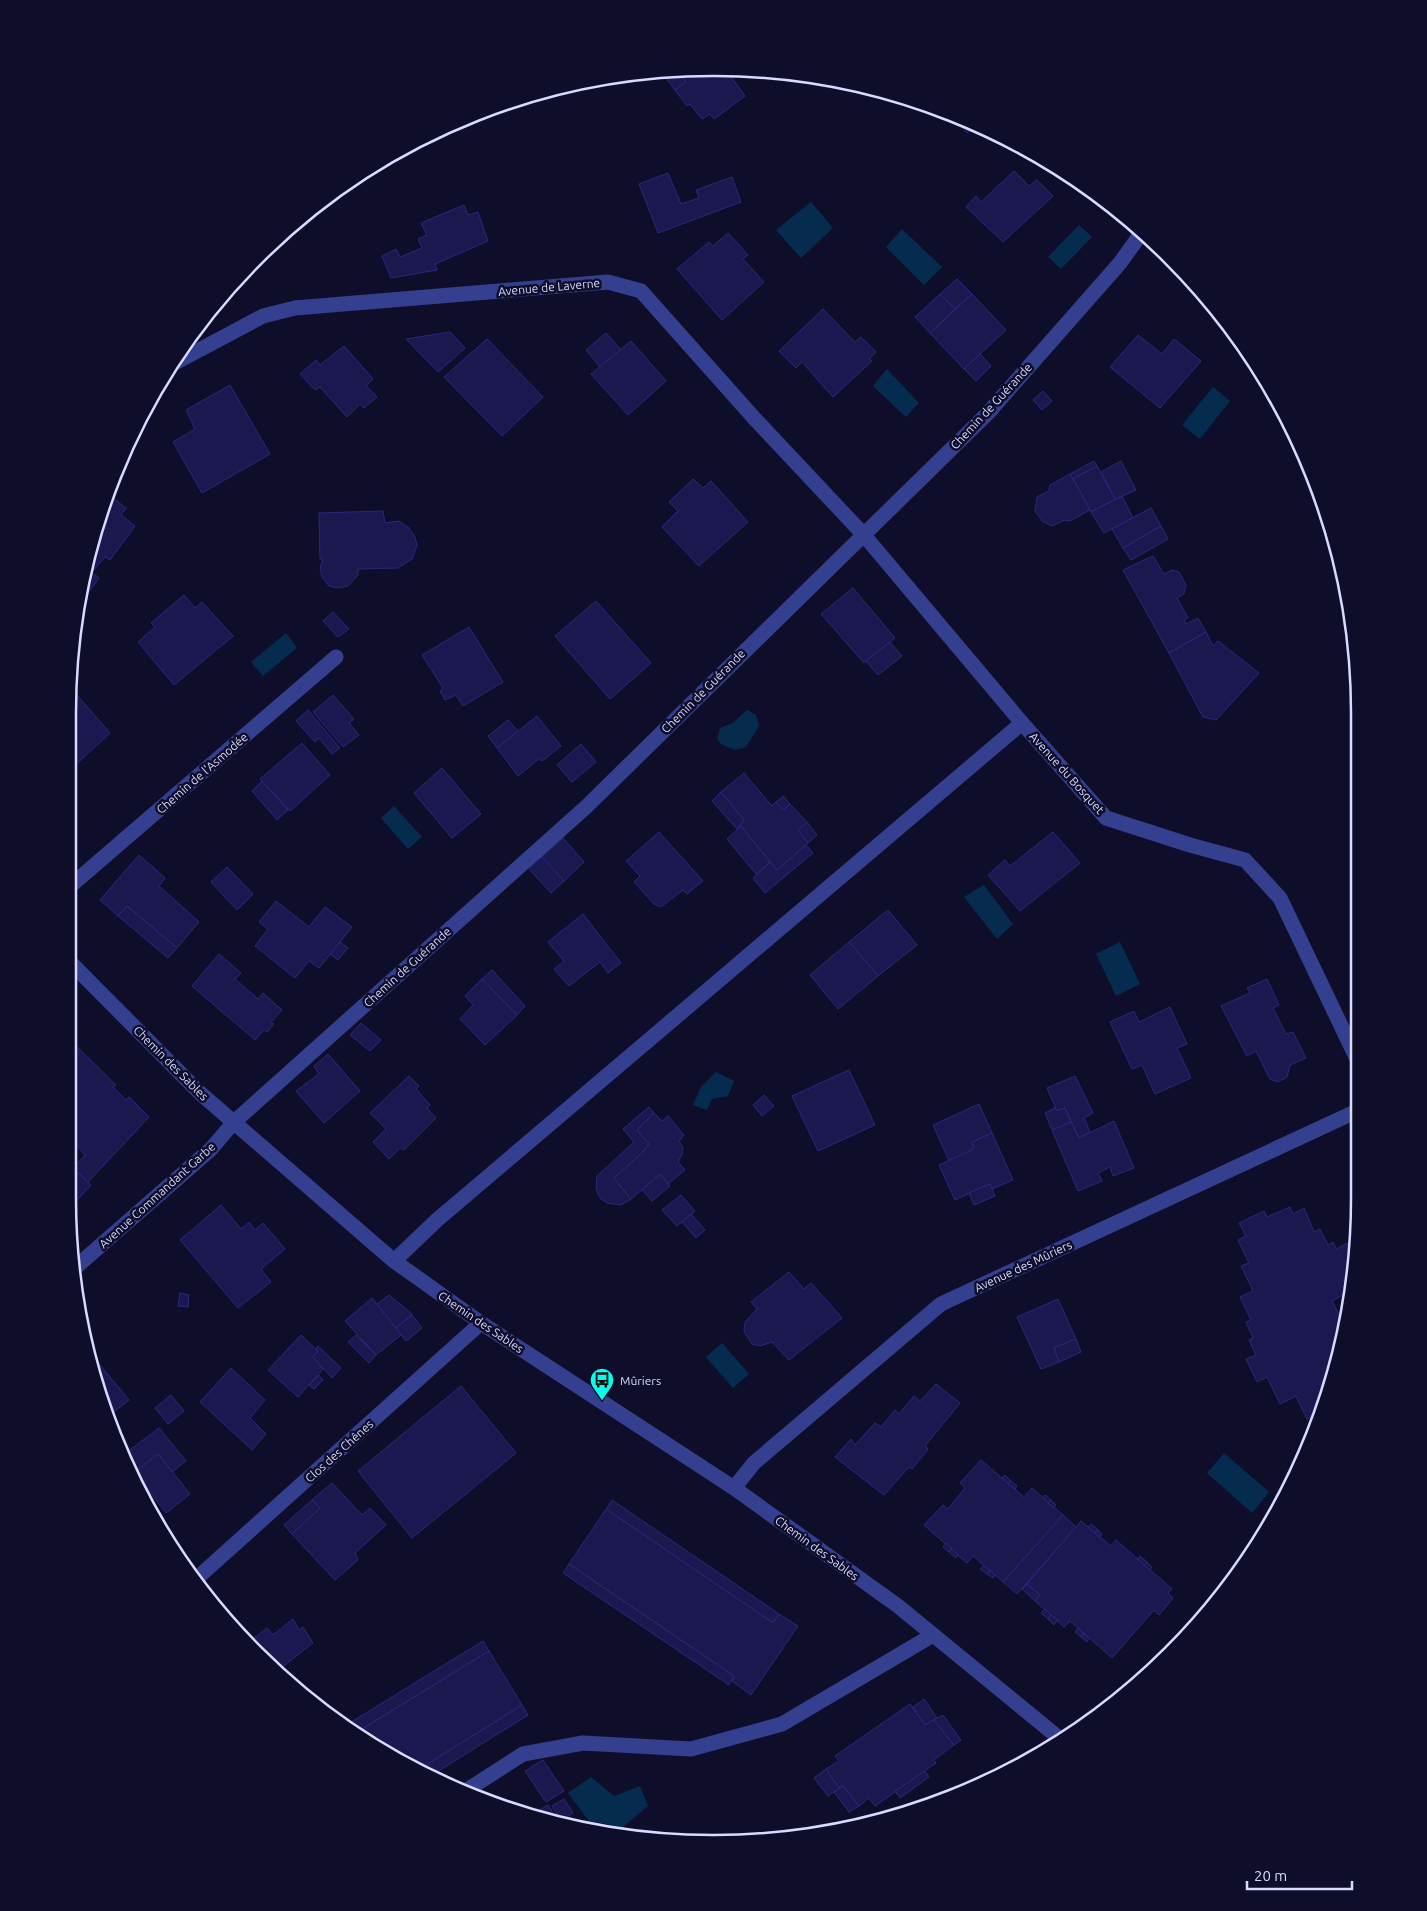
<svg xmlns="http://www.w3.org/2000/svg" width="1427" height="1911" viewBox="0 0 1427 1911" font-family="Ubuntu,sans-serif">
<rect width="100%" height="100%" fill="#0e0e2b"/>
<g fill="#052c4e">
<path d="M811,202L833,228L801,258L776,230Z"/>
<path d="M1079,225L1092,237L1061,269L1048,257Z"/>
<path d="M902,229L942,267L924,285L886,247Z"/>
<path d="M887,369L919,403L906,417L873,386Z"/>
<path d="M1213,387L1230,401L1200,439L1182,425Z"/>
<path d="M286,633L297,648L263,676L251,662Z"/>
<path d="M747,710L756,715L759,726L746,747L735,750L721,744L717,739L720,728L733,723Z"/>
<path d="M394,806L422,837L408,849L381,818Z"/>
<path d="M984,885L1013,924L997,939L964,897Z"/>
<path d="M1120,942L1140,984L1116,996L1096,954Z"/>
<path d="M716,1072L734,1081L728,1096L712,1099L707,1110L693,1105L701,1087Z"/>
<path d="M722,1343L749,1374L733,1388L706,1357Z"/>
<path d="M1224,1453L1269,1492L1252,1513L1207,1473Z"/>
<path d="M591,1777L614,1796L640,1786L648,1806L623,1827L589,1821L568,1793Z"/>
</g>
<g fill="#1a184e" stroke="#2a277d">
<path d="M674,69H677L686,82L675,90L665,77Z"/>
<path d="M677,69L727,71L745,96L714,119L710,114L702,119L690,104L687,106L675,90L686,82Z"/>
<path d="M954,117L975,126L967,133Z"/>
<path d="M1014,171L1029,186L1037,180L1053,196L1003,242L966,207L976,196L981,202Z"/>
<path d="M668,173L681,204L699,198L696,190L732,177L741,202L658,233L639,184Z"/>
<path d="M464,205L468,215L478,212L488,241L435,264L437,270L391,278L382,256L396,249L400,257L422,248L418,239L427,235L421,223Z"/>
<path d="M728,233L748,255L743,259L764,282L722,320L677,269L709,242L713,246Z"/>
<path d="M957,279L972,294L955,309L940,294Z"/>
<path d="M940,294L955,309L930,333L915,317Z"/>
<path d="M972,294L1006,330L964,369L930,333Z"/>
<path d="M823,309L855,342L861,337L876,352L869,359L872,361L833,397L802,362L796,368L779,351Z"/>
<path d="M450,332L465,348L438,372L406,339Z"/>
<path d="M606,333L621,350L600,367L586,350Z"/>
<path d="M1138,335L1162,354L1174,339L1201,361L1160,408L1110,367Z"/>
<path d="M487,339L543,397L502,436L444,377Z"/>
<path d="M631,341L666,381L628,415L591,374Z"/>
<path d="M344,346L373,379L366,386L377,397L364,408L360,404L347,417L320,387L315,390L300,374L316,360L320,365Z"/>
<path d="M980,354L991,366L976,381L964,369Z"/>
<path d="M230,385L270,454L202,493L173,442L195,429L186,410Z"/>
<path d="M1043,391L1052,401L1042,410L1033,400Z"/>
<path d="M1094,461L1097,466L1073,479L1070,474Z"/>
<path d="M1121,461L1136,490L1115,499L1101,472Z"/>
<path d="M1097,466L1115,499L1091,512L1073,479Z"/>
<path d="M1070,474L1090,510L1070,521L1065,520L1052,526L1042,521L1035,511L1037,497L1049,491L1050,485Z"/>
<path d="M693,479L703,488L711,481L748,522L699,566L662,527L678,511L669,502Z"/>
<path d="M109,495L126,508L121,515L135,526L110,560L105,557L92,572L99,578L80,604L89,547Z"/>
<path d="M1122,496L1133,518L1104,533L1091,512Z"/>
<path d="M1151,508L1161,526L1123,548L1112,529Z"/>
<path d="M383,511L385,523L399,521L409,528L415,537L417,545L412,559L398,568L358,569V575L348,586L339,588L329,586L322,577L320,568L323,559H320L319,513Z"/>
<path d="M1161,526L1168,539L1131,560L1123,548Z"/>
<path d="M1153,556L1164,574L1172,570L1179,572L1186,585L1184,594L1177,598L1188,618L1184,620L1186,624L1198,618L1206,632L1169,653L1123,570Z"/>
<path d="M853,588L895,638L864,663L821,614Z"/>
<path d="M184,595L195,608L202,602L233,636L174,685L138,642L155,627L151,623Z"/>
<path d="M596,601L651,663L610,699L555,636Z"/>
<path d="M333,612L349,629L338,637L323,621Z"/>
<path d="M469,627L503,682L463,706L456,695L445,700L440,691L443,688L422,655Z"/>
<path d="M1206,632L1213,646L1218,641L1259,673L1216,720L1203,717L1169,653Z"/>
<path d="M890,642L902,656L878,675L866,661Z"/>
<path d="M69,686L110,733L69,771Z"/>
<path d="M333,695L354,719L349,723L359,735L343,747L313,712Z"/>
<path d="M308,710L340,748L332,754L319,738L315,742L296,721Z"/>
<path d="M537,716L561,746L542,761L540,758L518,776L497,748Z"/>
<path d="M508,720L518,731L497,748L488,736Z"/>
<path d="M302,743L330,775L290,811L260,779Z"/>
<path d="M581,744L596,762L572,782L557,765Z"/>
<path d="M442,768L481,814L452,838L414,793Z"/>
<path d="M744,773L772,806L776,802L783,810L790,804L807,822L798,830L808,843L777,870L740,825L744,820L721,792Z"/>
<path d="M262,781L288,810L277,820L252,791Z"/>
<path d="M721,792L744,820L737,829L712,801Z"/>
<path d="M783,796L790,804L783,810L776,802Z"/>
<path d="M807,822L817,835L808,843L798,830Z"/>
<path d="M741,826L770,862L756,874L727,839Z"/>
<path d="M659,832L703,881L687,894L683,890L661,907L654,904L634,882L640,876L626,861Z"/>
<path d="M1053,832L1080,863L1020,911L988,875L1005,860L1010,866Z"/>
<path d="M563,838L584,862L564,881L542,857Z"/>
<path d="M806,845L813,853L765,893L753,878L770,862L777,870Z"/>
<path d="M139,855L165,878L159,886L199,922L177,948L127,906L118,916L100,900Z"/>
<path d="M542,857L564,881L551,893L529,869Z"/>
<path d="M227,867L253,894L237,910L211,882Z"/>
<path d="M276,901L309,927L325,907L352,927L319,968L309,961L295,978L255,946L268,929L259,922Z"/>
<path d="M127,906L177,948L168,958L118,916Z"/>
<path d="M888,910L917,945L878,976L849,942Z"/>
<path d="M583,914L621,963L608,973L600,962L569,986L554,969L564,961L548,942Z"/>
<path d="M340,942L348,948L338,960L330,954Z"/>
<path d="M849,942L878,976L838,1009L810,975Z"/>
<path d="M219,954L241,973L235,979L258,999L263,993L282,1010L271,1022L274,1024L267,1032L264,1030L255,1040L192,986Z"/>
<path d="M492,970L525,1006L517,1015L482,979Z"/>
<path d="M482,979L517,1015L485,1045L460,1019L473,1005L465,996Z"/>
<path d="M1267,979L1279,1005L1273,1008L1286,1034L1293,1032L1306,1058L1290,1065L1287,1077L1278,1082L1270,1079L1256,1051L1247,1056L1221,1006L1250,993L1247,988Z"/>
<path d="M1170,1007L1187,1044L1177,1048L1191,1078L1155,1094L1142,1065L1132,1069L1110,1022L1134,1011L1139,1022Z"/>
<path d="M361,1023L381,1040L370,1051L350,1035Z"/>
<path d="M68,1038L116,1085L113,1087L126,1100L129,1097L149,1117L88,1182L73,1168L85,1155L68,1137Z"/>
<path d="M328,1054L360,1091L324,1123L296,1091L319,1074L314,1066Z"/>
<path d="M849,1070L875,1125L818,1151L792,1096Z"/>
<path d="M409,1076L419,1086L416,1089L430,1105L427,1108L436,1118L404,1150L400,1148L389,1159L373,1142L386,1129L370,1113Z"/>
<path d="M1075,1076L1093,1113L1084,1118L1090,1132L1079,1138L1065,1108L1057,1111L1047,1088Z"/>
<path d="M764,1095L774,1106L762,1116L753,1105Z"/>
<path d="M979,1104L992,1133L972,1142L974,1149L949,1161L933,1125Z"/>
<path d="M649,1107L654,1113L637,1130L649,1144L643,1152L614,1178L631,1199L621,1205L607,1203L600,1198L596,1189L597,1176L634,1142L623,1129Z"/>
<path d="M1055,1108L1057,1111L1065,1108L1071,1122L1052,1130L1045,1113Z"/>
<path d="M654,1113L662,1121L668,1116L684,1135L679,1141L683,1148L682,1155L678,1162L685,1170L668,1184L660,1174L631,1199L614,1178L643,1152L649,1144L637,1130Z"/>
<path d="M1114,1121L1134,1168L1113,1176L1110,1167L1098,1173L1102,1181L1078,1191L1052,1130L1071,1122L1079,1138Z"/>
<path d="M992,1133L1013,1180L992,1189L990,1184L955,1200L939,1165L974,1149L972,1142Z"/>
<path d="M73,1168L91,1185L69,1209L68,1174Z"/>
<path d="M660,1174L670,1186L652,1201L642,1190Z"/>
<path d="M990,1184L995,1196L974,1205L969,1193Z"/>
<path d="M681,1195L695,1211L677,1226L662,1210Z"/>
<path d="M221,1205L241,1229L249,1222L255,1230L263,1223L285,1249L261,1269L271,1282L238,1308L180,1240Z"/>
<path d="M1290,1207L1293,1214L1304,1208L1314,1232L1320,1229L1328,1245L1333,1242L1336,1249L1350,1242L1356,1253L1347,1293L1332,1301L1342,1321L1325,1405L1318,1421L1315,1415L1307,1419L1296,1396L1280,1404L1267,1377L1257,1382L1246,1359L1256,1355L1249,1340L1253,1338L1246,1322L1251,1320L1240,1297L1253,1291L1241,1266L1249,1263L1238,1240L1246,1236L1239,1223L1264,1211L1267,1217Z"/>
<path d="M691,1214L705,1230L696,1238L682,1222Z"/>
<path d="M789,1272L804,1289L811,1283L842,1318L789,1360L772,1342L760,1346L752,1344L744,1332L745,1322L757,1309L751,1302Z"/>
<path d="M180,1293L189,1295L188,1307L178,1306Z"/>
<path d="M389,1295L412,1314L396,1328L376,1305Z"/>
<path d="M372,1298L401,1335L376,1355L345,1321Z"/>
<path d="M1058,1299L1076,1339L1054,1348L1059,1362L1041,1369L1017,1317Z"/>
<path d="M412,1315L422,1328L406,1341L396,1328Z"/>
<path d="M301,1335L318,1351L313,1357L323,1369L298,1397L268,1370Z"/>
<path d="M356,1335L376,1355L369,1363L348,1342Z"/>
<path d="M1076,1339L1081,1352L1059,1362L1054,1348Z"/>
<path d="M318,1346L341,1368L332,1378L313,1357L318,1351L316,1349Z"/>
<path d="M91,1354L129,1400L110,1415L90,1365L88,1356Z"/>
<path d="M231,1368L265,1400L250,1418L266,1434L252,1450L200,1402Z"/>
<path d="M319,1375L323,1380L314,1389L309,1385Z"/>
<path d="M936,1384L960,1403L925,1446L928,1449L912,1469L909,1467L884,1495L835,1457L851,1439L855,1445L875,1423L881,1427L895,1410L899,1414L914,1396L920,1401Z"/>
<path d="M461,1386L516,1453L412,1538L358,1471Z"/>
<path d="M171,1395L184,1411L168,1424L155,1408Z"/>
<path d="M159,1428L186,1461L172,1472L158,1454L134,1473L126,1453Z"/>
<path d="M158,1454L190,1494L166,1513L135,1472Z"/>
<path d="M981,1460L1024,1497L1032,1488L1063,1515L1003,1582L973,1556L967,1563L924,1525L943,1505L948,1509L965,1488L960,1483Z"/>
<path d="M1005,1475L1011,1481L1008,1484L1002,1478Z"/>
<path d="M1011,1481L1017,1486L1015,1489L1008,1484Z"/>
<path d="M332,1483L362,1515L370,1508L386,1525L355,1553L358,1560L335,1580L292,1534L320,1508L312,1500Z"/>
<path d="M1045,1495L1051,1500L1048,1503L1043,1498Z"/>
<path d="M312,1500L320,1508L292,1534L284,1525Z"/>
<path d="M612,1500L779,1614L773,1623L606,1509Z"/>
<path d="M1051,1500L1056,1505L1053,1508L1048,1503Z"/>
<path d="M606,1509L773,1623L779,1614L798,1626L751,1695L732,1681L734,1676L569,1564Z"/>
<path d="M1063,1515L1076,1527L1017,1594L1003,1582Z"/>
<path d="M1081,1521L1111,1546L1116,1540L1172,1589L1168,1593L1173,1598L1159,1615L1154,1610L1112,1658L1070,1621L1064,1627L1035,1601L1040,1595L1027,1584Z"/>
<path d="M1091,1524L1098,1530L1095,1533L1088,1527Z"/>
<path d="M1267,1525L1269,1526L1262,1536L1260,1534Z"/>
<path d="M1098,1530L1102,1534L1100,1537L1095,1533Z"/>
<path d="M946,1543L952,1549L949,1552L943,1547Z"/>
<path d="M952,1549L958,1554L956,1558L949,1552Z"/>
<path d="M1140,1556L1147,1562L1144,1565L1138,1559Z"/>
<path d="M1147,1562L1152,1567L1150,1570L1144,1565Z"/>
<path d="M569,1564L734,1676L729,1685L563,1573Z"/>
<path d="M984,1566L990,1570L987,1574L980,1569Z"/>
<path d="M990,1570L995,1575L993,1578L987,1574Z"/>
<path d="M1027,1584L1040,1595L1035,1601L1022,1589Z"/>
<path d="M1045,1609L1051,1615L1048,1619L1041,1613Z"/>
<path d="M1051,1615L1057,1620L1054,1625L1048,1619Z"/>
<path d="M293,1619L299,1630L303,1627L313,1643L276,1672L252,1647L256,1644L253,1639L267,1628L273,1635Z"/>
<path d="M1078,1628L1084,1634L1081,1637L1075,1632Z"/>
<path d="M1084,1634L1089,1638L1087,1642L1081,1637Z"/>
<path d="M483,1641L489,1651L359,1731L348,1724Z"/>
<path d="M489,1651L522,1705L418,1770L359,1731Z"/>
<path d="M924,1699L937,1718L925,1725L913,1707Z"/>
<path d="M910,1704L925,1725L934,1720L954,1745L934,1760L936,1763L875,1806L869,1798L859,1806L843,1786L839,1788L826,1769L839,1761L835,1756Z"/>
<path d="M522,1705L528,1715L429,1777L418,1770Z"/>
<path d="M943,1715L961,1740L954,1745L934,1720Z"/>
<path d="M543,1760L564,1791L546,1802L525,1771Z"/>
<path d="M826,1769L839,1788L828,1796L814,1778Z"/>
<path d="M925,1771L929,1777L900,1798L895,1791Z"/>
<path d="M843,1786L859,1806L849,1812L834,1792Z"/>
<path d="M564,1799L573,1813L561,1821L552,1806Z"/>
<path d="M548,1805L558,1821L534,1813Z"/>
</g>
<g fill="none" stroke-linecap="round" stroke-linejoin="round">
<g stroke="#34408f" stroke-width="15">
<path d="M171,365L263,316L295,308L608,282L641,291L754,418L863,534L1022,723L1106,818L1190,845L1245,860L1280,898L1357,1059"/>
<path d="M68,888L336,657"/>
<path d="M68,960L200,1093L394,1261L481,1323L734,1488L898,1606L1059,1738"/>
<path d="M394,1261L437,1220L1022,723"/>
<path d="M77,1266L211,1149L234,1122L586,807L988,413L1120,263L1143,231"/>
<path d="M734,1488L754,1463L941,1304L1357,1111"/>
<path d="M196,1579L481,1323"/>
<path d="M467,1790L523,1754L583,1743L691,1749L782,1724L933,1635"/>
</g>
</g>
<defs>
<symbol id="bus-pin" viewBox="-11 -11 22 30"><path d="M0 17L-7.5 6A9.5 9.5 0 1 1 7.5 6Z" fill="#04ffed" stroke="#0e0e2b"/><path d="M-5-6H5V4H4V6H2V4H-2V6H-4V4H-5ZM-3.5-4V0h7V-4ZM-3.5 1.2v1.5H-2V1.2ZM2 1.2v1.5H3.5V1.2Z" fill="#111"/></symbol>
</defs>
<g fill-rule="evenodd">
<use href="#bus-pin" x="588" y="1366" width="28" height="38"/>
</g>
<g text-anchor="middle" dominant-baseline="central" stroke-width="5" stroke-linejoin="round" paint-order="stroke">
<g font-size="12" fill="#d8daff" stroke="#0e0e2b">
<text transform="translate(549 287) rotate(-5)">Avenue de Laverne</text>
<text transform="translate(991 406) rotate(-47)">Chemin de Guérande</text>
<text transform="translate(703 691) rotate(-45)">Chemin de Guérande</text>
<text transform="translate(202 773) rotate(-41)">Chemin de l'Asmodée</text>
<text transform="translate(1067 773) rotate(48)">Avenue du Bosquet</text>
<text transform="translate(407 967) rotate(-42)">Chemin de Guérande</text>
<text transform="translate(171 1063) rotate(45)">Chemin des Sables</text>
<text transform="translate(157 1195) rotate(-42)">Avenue Commandant Garbe</text>
<text transform="translate(1023 1266) rotate(-25)">Avenue des Mûriers</text>
<text transform="translate(481 1322) rotate(34)">Chemin des Sables</text>
<text transform="translate(339 1451) rotate(-42)">Clos des Chênes</text>
<text transform="translate(817 1548) rotate(36)">Chemin des Sables</text>
</g>
<g font-size="12" fill="#d8daff" stroke="#0e0e2b" text-anchor="start">
<text x="620" y="1380">Mûriers</text>
</g>
</g>
<path d="M0 0H1427V1911H0ZM713 76H714A637 637 0 0 1 1351 713V1198A637 637 0 0 1 714 1835H713A637 637 0 0 1 76 1198V713A637 637 0 0 1 713 76Z" fill="#0e0e2b" fill-rule="evenodd"/>
<path fill="none" stroke="#d8daff" stroke-width="2.5" d="M713 76H714A637 637 0 0 1 1351 713V1198A637 637 0 0 1 714 1835H713A637 637 0 0 1 76 1198V713A637 637 0 0 1 713 76Z"/>
<path d="M1247 1881v8h105v-8" fill="none" stroke="#d8daff" stroke-width="2.5"/>
<text x="1254" y="1881" font-size="15" fill="#d8daff" stroke="#0e0e2b" stroke-width="4" paint-order="stroke">20 m</text>
</svg>
